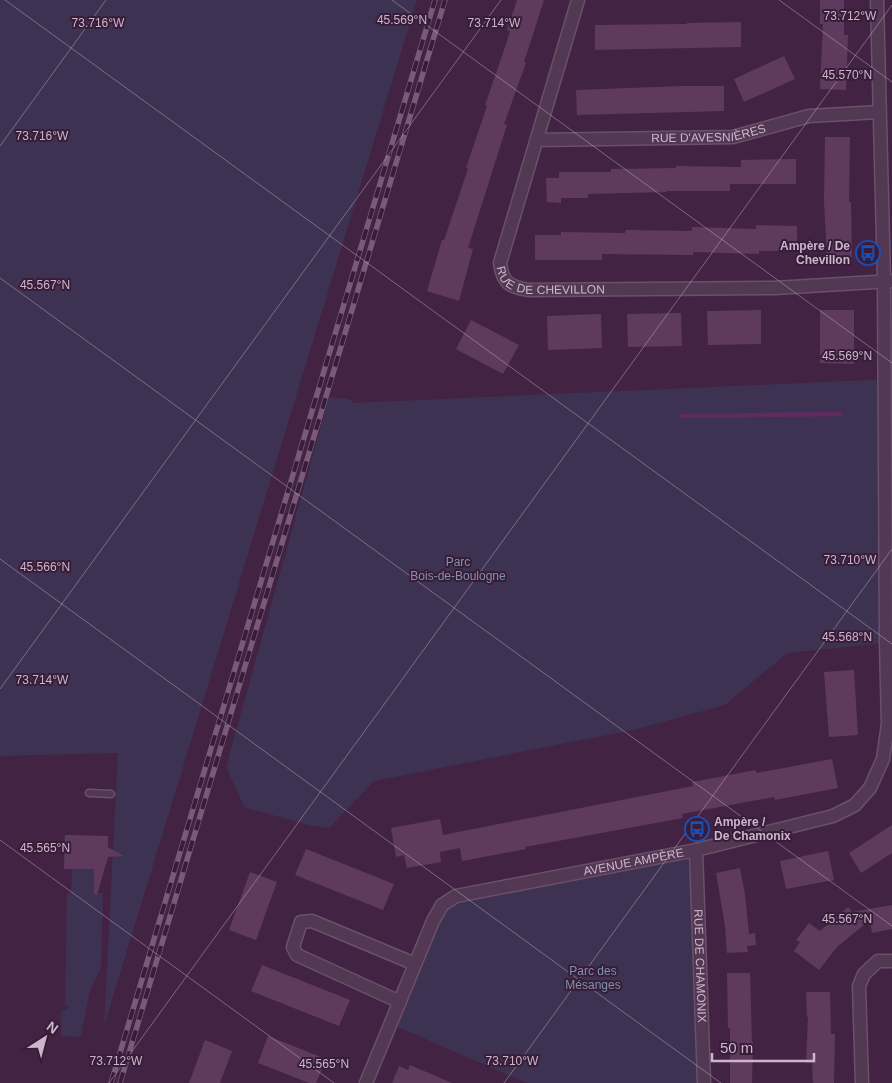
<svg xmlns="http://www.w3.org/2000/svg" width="892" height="1083" viewBox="0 0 892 1083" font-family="Helvetica,sans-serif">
<rect width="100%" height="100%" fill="#432343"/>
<g fill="#3d3251">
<path d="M0,0H417L104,1026L118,753L0,756Z"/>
<path d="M892,379V680L885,643L787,653L725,705L633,730L374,781L329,828L308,825L244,807L226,767L329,397L349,399L353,403Z"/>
<path d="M65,835L108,836V857L97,893H103L101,967L90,991L81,1035L78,1037L61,1036V1011H66L69,1006H65L67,893H71L72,869H64V846L66,845L67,840H64Z"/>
<path d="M696,850L704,1083H527L391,1024L442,905Z"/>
</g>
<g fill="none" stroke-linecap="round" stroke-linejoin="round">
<path stroke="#5f2b5f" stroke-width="4.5" d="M682,416L841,414"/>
</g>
<g fill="#5e3a5f">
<path d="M517,0H544L524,62L526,63L504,124L507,125L468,248L473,249L459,301L427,291L442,240H444L468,169L466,168L487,106L485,105L506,44L510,31L507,30Z"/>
<path d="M820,0H844V35H848L846,90L820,89L823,24H820Z"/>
<path d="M741,22V47L595,50V25L687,24V23Z"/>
<path d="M784,56L795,79L744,102L734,79Z"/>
<path d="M682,86H724V111L577,115L576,90Z"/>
<path d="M825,137H850L849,202H851L852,257L827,258L824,201Z"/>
<path d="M796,159V184H730V191H666V192L588,194V198H561V203L547,202L546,178H559V172H611V169L676,168V166L741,167V160Z"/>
<path d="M756,225L797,226V251H759V254L693,252V255L602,254V260H535V235H561V232L625,233L626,230L692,231V227L756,229Z"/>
<path d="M761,310V344L708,345L707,311Z"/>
<path d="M820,310H854V364L820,363Z"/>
<path d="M681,313L682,346L628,347L627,314Z"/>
<path d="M601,314L602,348L548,350L547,316Z"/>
<path d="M471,320L519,345L503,374L456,349Z"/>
<path d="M854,670L858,735L829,737L824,672Z"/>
<path d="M832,759L838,788L775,800L774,797L682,814L683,818L525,847L526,849L462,861L460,848L440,852L441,862L407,868L404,855L396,857L391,828L440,819L443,835L693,786L692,782L756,770V773Z"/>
<path d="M892,825V853L861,873L849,853Z"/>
<path d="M65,835L108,836V847L124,856L108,857L97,895L94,894V869H64Z"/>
<path d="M306,849L394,884L383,910L295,875Z"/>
<path d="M828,851L834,880L786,889L780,861Z"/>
<path d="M740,868L745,894L749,934L755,933L756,945L747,946L748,952L727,953L725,926L716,873Z"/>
<path d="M250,872L277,882L256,940L229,930Z"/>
<path d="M892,905V929L872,933L870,920L837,947L819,970L794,951L800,942L796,940L809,923L820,931L848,907L852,912Z"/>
<path d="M262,965L350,1000L339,1026L251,991Z"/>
<path d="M727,973H750L752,1042H753L752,1083H730V1028H728Z"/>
<path d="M806,992H830L831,1034H835L834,1083H813L812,1063H806L808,1017H807Z"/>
<path d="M268,1036L326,1059L316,1083H309L258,1063Z"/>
<path d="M205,1040L232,1051L220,1083H189Z"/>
<path d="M410,1065L452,1083H392L399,1066L408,1070Z"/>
</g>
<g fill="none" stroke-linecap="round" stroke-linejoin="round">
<defs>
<path id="service" d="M89,793L111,794"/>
<g id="minor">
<path id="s1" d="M578,0L500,263C503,284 509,286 528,290L775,288L892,281"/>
<path id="s2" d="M537,140L733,137L809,116L879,112"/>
<path id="s3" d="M696,850L704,1083"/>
<path d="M400,1002L297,955L293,947L301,922L312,921L415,964"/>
<path id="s4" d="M366,1083L433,921L442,905L456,896L696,850L833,816L855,805L870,788L883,759L888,724L886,643L884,281L877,0"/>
<path d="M862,1083L859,986L864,974L878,961H892"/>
</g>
</defs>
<use href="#service" stroke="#6a506a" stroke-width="9"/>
<use href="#minor" stroke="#6a506a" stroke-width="15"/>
<use href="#service" stroke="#533853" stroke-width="6"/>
<use href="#minor" stroke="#533853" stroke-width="12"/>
<defs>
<g id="rail">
<path d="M111,1083L435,0"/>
<path d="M120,1083L445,0"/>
</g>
</defs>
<use href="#rail" stroke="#7a5a7a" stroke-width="5.5"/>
<use href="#rail" stroke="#381d38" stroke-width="4" stroke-dasharray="11" stroke-linecap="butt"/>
</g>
<path fill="none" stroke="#cdb5cc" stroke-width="1" stroke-opacity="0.45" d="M5,0L892,644M392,0L892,363M779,0L892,82M0,146L106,0M0,278L892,926M0,559L721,1083M0,689L501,0M0,840L334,1083M109,1083L892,5M504,1083L892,549"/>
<defs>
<symbol id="bus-ring" viewBox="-11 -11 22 22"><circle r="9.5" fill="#381d38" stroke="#1a4fb4" stroke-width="1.5"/><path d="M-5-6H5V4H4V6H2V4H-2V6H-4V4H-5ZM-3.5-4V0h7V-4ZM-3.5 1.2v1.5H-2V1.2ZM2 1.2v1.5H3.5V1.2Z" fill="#1a4fb4"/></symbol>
</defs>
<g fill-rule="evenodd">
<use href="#bus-ring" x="854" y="239" width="28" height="28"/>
<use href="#bus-ring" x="683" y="815" width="28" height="28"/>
</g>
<g text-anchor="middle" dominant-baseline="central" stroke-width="4" stroke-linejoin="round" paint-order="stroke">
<g font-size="12" fill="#cdb5cc" stroke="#381d38">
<text stroke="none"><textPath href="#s2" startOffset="172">RUE D'AVESNIÈRES</textPath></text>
<text stroke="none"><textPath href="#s1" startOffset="336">RUE DE CHEVILLON</textPath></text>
<text stroke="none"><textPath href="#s4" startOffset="391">AVENUE AMPÈRE</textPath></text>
<text stroke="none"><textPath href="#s3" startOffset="116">RUE DE CHAMONIX</textPath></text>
</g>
<g font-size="12" font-weight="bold" fill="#cdb5cc" stroke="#381d38" text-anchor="end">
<text x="850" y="246">Ampère / De<tspan x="850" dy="14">Chevillon</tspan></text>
<text x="714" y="822" text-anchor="start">Ampère /<tspan x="714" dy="14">De Chamonix</tspan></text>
</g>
<g font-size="12" fill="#8091ae" stroke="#381d38">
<text x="458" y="562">Parc<tspan x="458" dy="14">Bois-de-Boulogne</tspan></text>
<text x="593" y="971">Parc des<tspan x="593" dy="14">Mésanges</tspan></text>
</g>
</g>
<g font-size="12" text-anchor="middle" fill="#cdb5cc" stroke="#381d38" stroke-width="4" stroke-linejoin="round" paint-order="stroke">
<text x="850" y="20">73.712°W</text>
<text x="402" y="24">45.569°N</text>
<text x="98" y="27">73.716°W</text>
<text x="494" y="27">73.714°W</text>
<text x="847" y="79">45.570°N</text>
<text x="42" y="140">73.716°W</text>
<text x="45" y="289">45.567°N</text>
<text x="847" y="360">45.569°N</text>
<text x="850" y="564">73.710°W</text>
<text x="45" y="571">45.566°N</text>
<text x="847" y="641">45.568°N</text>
<text x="42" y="684">73.714°W</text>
<text x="45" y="852">45.565°N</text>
<text x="847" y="923">45.567°N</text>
<text x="116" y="1065">73.712°W</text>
<text x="512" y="1065">73.710°W</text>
<text x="324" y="1068">45.565°N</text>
</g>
<g transform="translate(45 1038) rotate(36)" stroke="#381d38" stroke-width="4" paint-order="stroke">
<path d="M0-4L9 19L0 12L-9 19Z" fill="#cdb5cc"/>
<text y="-8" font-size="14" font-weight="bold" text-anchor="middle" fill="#cdb5cc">N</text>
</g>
<path d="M712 1053v8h102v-8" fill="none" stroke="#cdb5cc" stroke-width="2.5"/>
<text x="720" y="1053" font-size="15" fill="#cdb5cc" stroke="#381d38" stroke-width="4" paint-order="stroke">50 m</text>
</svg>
